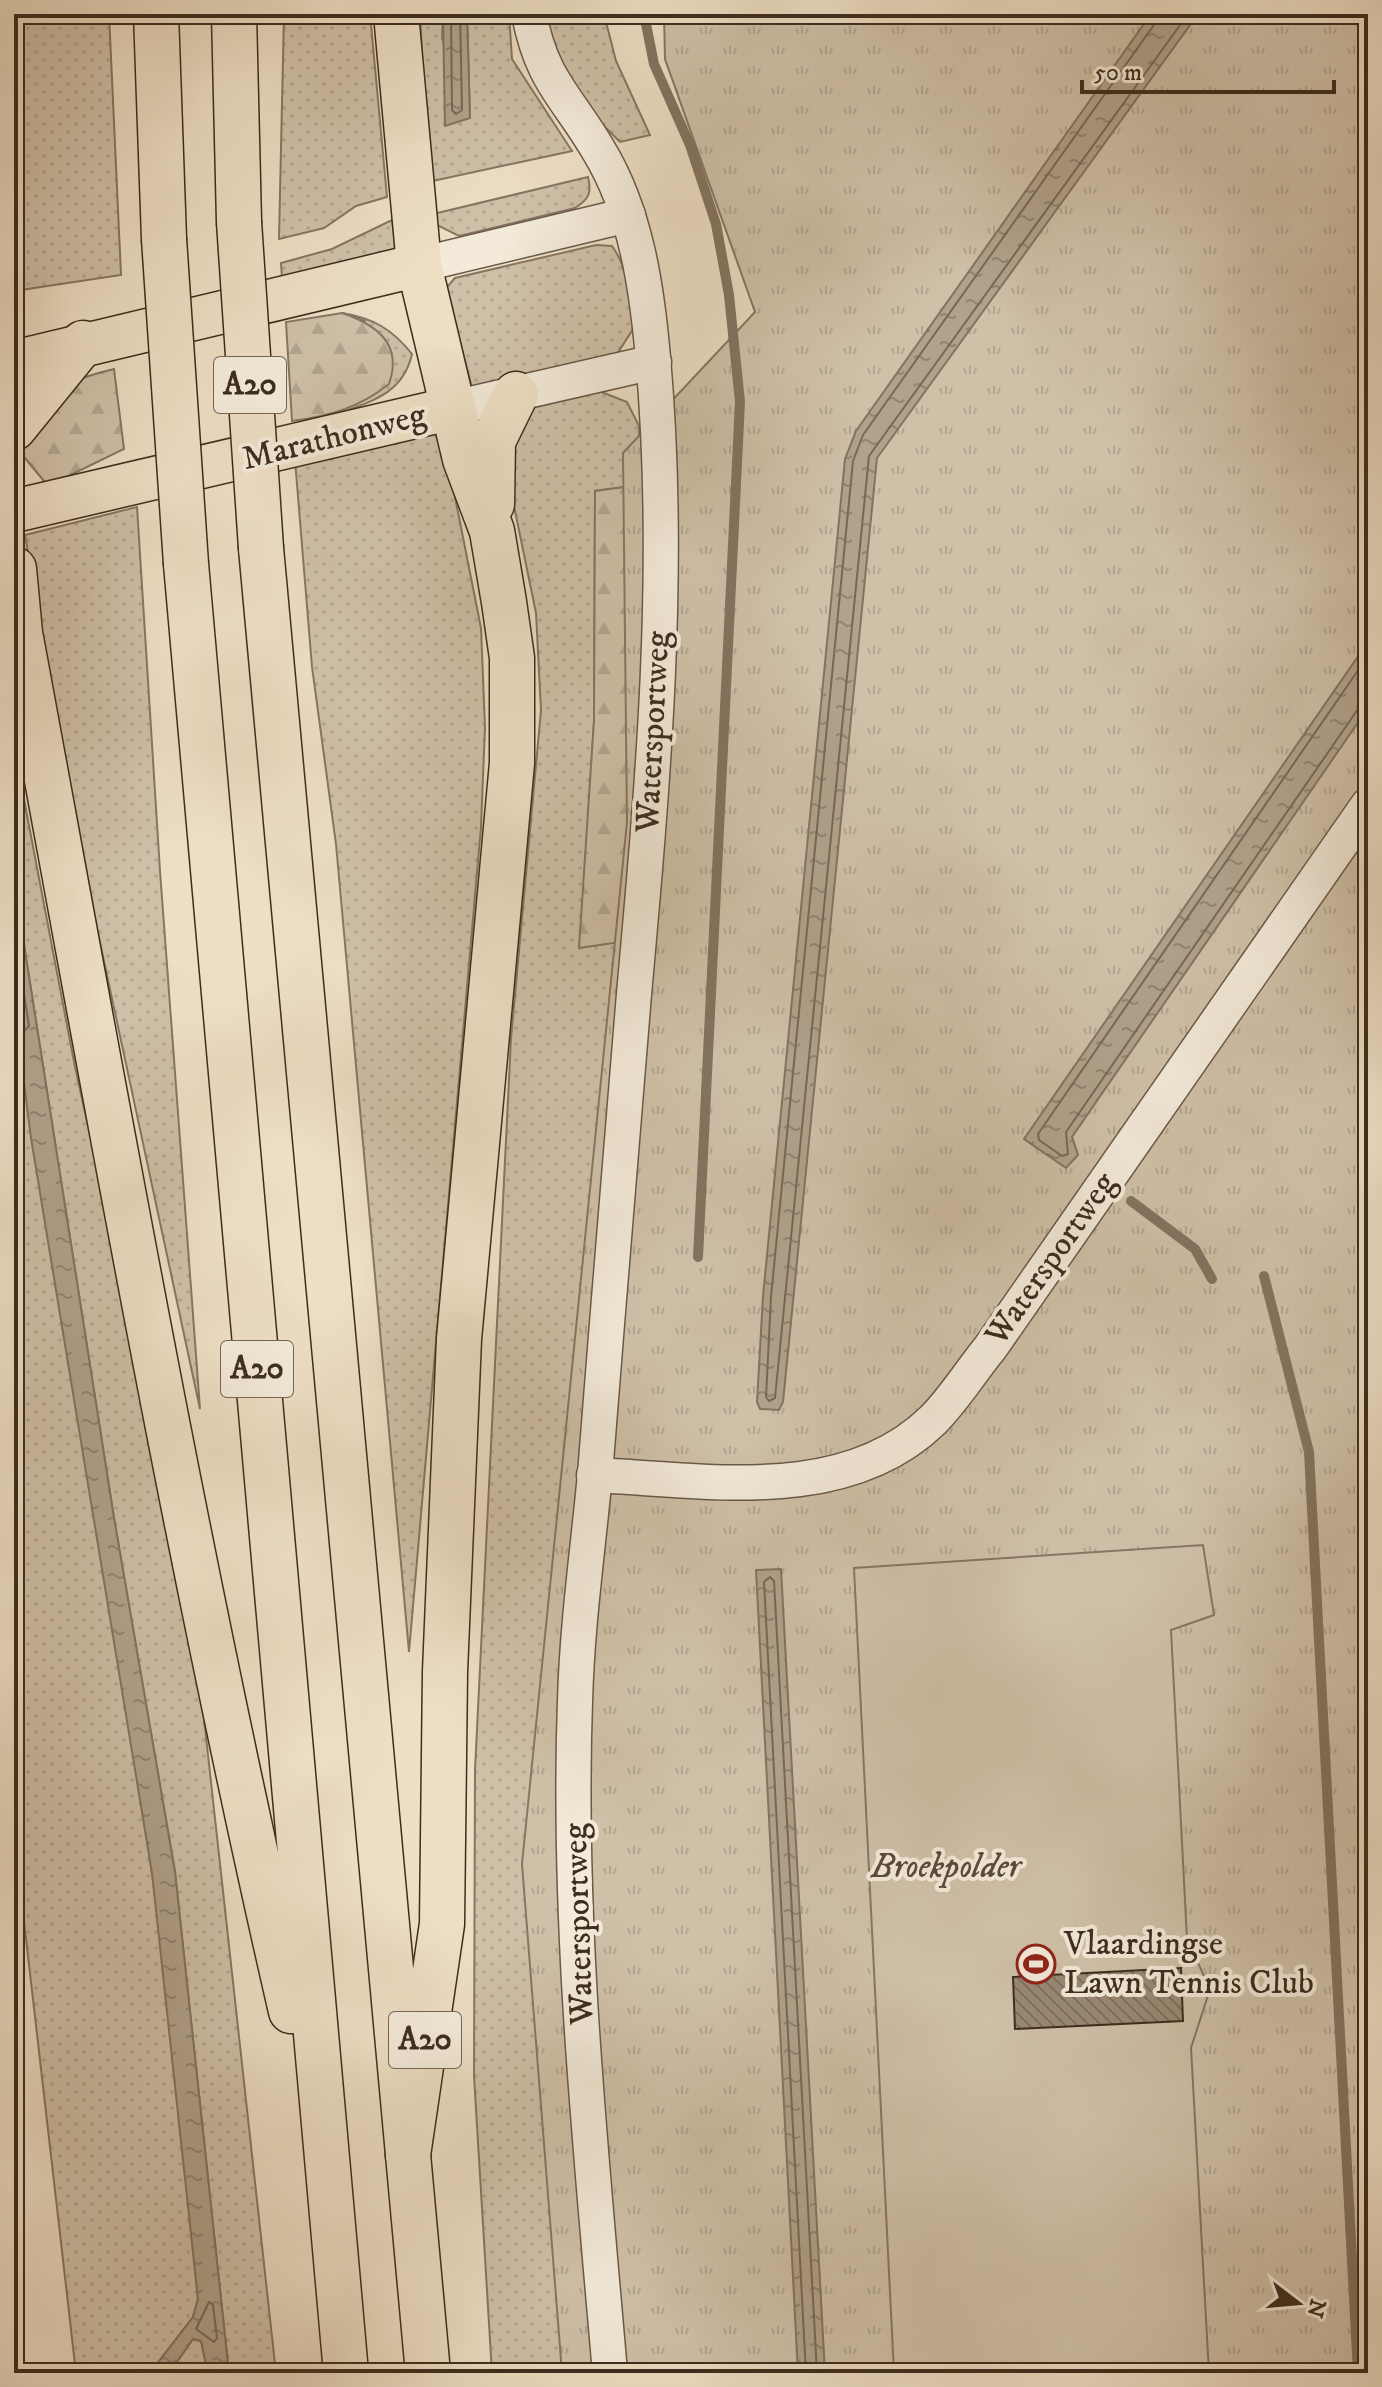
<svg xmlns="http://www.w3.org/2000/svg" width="1382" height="2387" viewBox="0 0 1382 2387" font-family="'IM FELL DW Pica',serif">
<defs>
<pattern id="grass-dots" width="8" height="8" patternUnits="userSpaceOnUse" patternTransform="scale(2)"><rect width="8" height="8" fill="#cfc0a8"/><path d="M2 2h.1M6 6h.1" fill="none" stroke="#b3a590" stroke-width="1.8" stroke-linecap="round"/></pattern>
<pattern id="forest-firs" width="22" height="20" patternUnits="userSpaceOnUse" patternTransform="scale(2)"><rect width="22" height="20" fill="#cfc0a8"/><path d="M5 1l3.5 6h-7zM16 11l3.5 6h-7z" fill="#b3a590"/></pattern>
<pattern id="park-tufts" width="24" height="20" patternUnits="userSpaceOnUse" patternTransform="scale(2)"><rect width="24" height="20" fill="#cfc0a8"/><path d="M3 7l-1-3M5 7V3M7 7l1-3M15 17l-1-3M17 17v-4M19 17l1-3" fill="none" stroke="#b3a590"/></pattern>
<pattern id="water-ripples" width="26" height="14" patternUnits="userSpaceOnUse" patternTransform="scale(2)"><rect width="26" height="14" fill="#b1a28c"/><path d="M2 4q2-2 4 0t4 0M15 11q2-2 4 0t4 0" fill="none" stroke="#918472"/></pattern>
<pattern id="building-back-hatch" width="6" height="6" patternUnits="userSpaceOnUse" patternTransform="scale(2)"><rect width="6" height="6" fill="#998974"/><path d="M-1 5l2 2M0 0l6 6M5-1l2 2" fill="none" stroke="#7e705f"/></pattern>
</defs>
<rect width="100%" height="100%" fill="#eddec4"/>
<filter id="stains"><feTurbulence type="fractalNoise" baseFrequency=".0025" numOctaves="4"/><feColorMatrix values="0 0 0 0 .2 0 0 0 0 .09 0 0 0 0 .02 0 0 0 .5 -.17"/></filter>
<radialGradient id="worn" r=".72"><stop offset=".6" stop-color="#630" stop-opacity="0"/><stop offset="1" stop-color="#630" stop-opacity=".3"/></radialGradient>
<g fill="url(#grass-dots)" stroke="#867663" stroke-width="2">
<path d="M14,14H109L121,275L14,291Z"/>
<path d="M284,14H370L387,197L356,206L324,228L279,239Z"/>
<path d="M420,14H443L442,38L470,118L467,14H509L512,59L572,151L428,182Z"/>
<path d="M542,14H604L616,61L650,135L620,142L583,105L555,63Z"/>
<path d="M588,177C592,193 589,199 575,208L459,236L433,223L429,215Z"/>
<path d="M392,220L396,245L391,254L282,279L281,263L332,249Z"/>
<path d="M596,245L612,246C628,267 630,300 635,326L617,354L472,388L446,288L455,278Z"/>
<path d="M342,313C373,318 392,329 412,354C403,395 369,402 334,415L365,321Z"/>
<path d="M594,389L627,402L639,426L640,485L595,491L594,721L580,947L627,941L594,2373H492L474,2076L475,1770L511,1039L541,710L536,613L507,472L512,427L541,400Z"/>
<path d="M437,427L453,487L481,628L485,727L481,827L409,1652L336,844L312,667L295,460Z"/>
<path d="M137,507L160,871L200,1409L78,840L25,535Z"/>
<path d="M14,747L75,1067L128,1306L198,1664L276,2373H229L175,1872L114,1518L14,881Z"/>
<path d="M14,1005C51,1296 111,1584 152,1874C172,2015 185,2157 198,2299L193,2317L150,2373H76L14,1834Z"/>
<path d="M193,2339L201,2341L208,2373H169Z"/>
</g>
<g fill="url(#forest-firs)" stroke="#867663" stroke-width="2">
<path d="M342,313C377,325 403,344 389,384C359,408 329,416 292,421L286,322Z"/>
<path d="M114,369L124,449L48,486L24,457L20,443C53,392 53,384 114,369Z"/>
<path d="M640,485L627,941L579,948L594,721L595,491Z"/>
</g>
<path fill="url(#park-tufts)" stroke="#867663" stroke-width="2" d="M664,14H1368V2373H562L522,1864L627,822L623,453L755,312L665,59Z"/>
<path fill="#cfc0a8" stroke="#867663" stroke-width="2" d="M1203,1545L1214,1615L1171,1630L1187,1939L1210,1989L1191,2048L1209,2373H894L854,1568Z"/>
<g fill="url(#water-ripples)" stroke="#837360" stroke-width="2">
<path d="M443,14H467L470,118L445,126Z"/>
<path d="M1151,14H1198L877,458L783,1402L779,1410L760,1409L757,1402L763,1296L845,459L856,431Z"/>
<path d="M1368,642V708L1072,1137L1078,1155L1066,1168L1024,1139Z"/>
<path d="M14,881L114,1518L175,1872L229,2373H208L201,2341L193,2339L169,2373H150L193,2317L198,2299L152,1873L31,1138L14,1005Z"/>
<path d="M781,1569L825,2373H798L756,1570Z"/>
</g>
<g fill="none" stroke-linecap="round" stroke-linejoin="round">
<g stroke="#776855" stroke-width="2">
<path d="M451,14L452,110L456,114L462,110L460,14"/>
<path d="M1157,14L1156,22L863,435L853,461L771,1297L766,1397L769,1401L775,1398L869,456L1188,14"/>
<path d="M1368,656L1038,1134L1039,1140L1062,1156L1068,1154L1066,1132L1358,709L1368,705"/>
<path d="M14,930L29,1026L25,1030L14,1026"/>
<path d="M209,2302L213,2305L217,2338L214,2342L196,2329Z"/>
<path d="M806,2373L764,1582L770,1577L774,1581L817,2373"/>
</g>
<g stroke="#837360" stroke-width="10">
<path d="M644,14L654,64L690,145L716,224L729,295L740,402L698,1257"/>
<path d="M1131,1201L1195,1249L1212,1279"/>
<path d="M1264,1276L1309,1452L1358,2373"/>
</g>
</g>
<path fill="url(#building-back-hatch)" stroke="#3d2d1e" stroke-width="2" d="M1181,1968L1183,2021L1015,2029L1013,1977Z"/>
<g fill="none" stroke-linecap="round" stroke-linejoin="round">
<defs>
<g id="minor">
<path d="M529,14C542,82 567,96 599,151C636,212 647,288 653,358C672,570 653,784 634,994C620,1154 608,1314 595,1474C588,1549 577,1625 575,1701C567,1925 591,2150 610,2373"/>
<path d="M419,265L628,215"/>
<path d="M453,408L654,362"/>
<path d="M594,1475C706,1480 845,1506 933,1420C954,1399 971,1371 990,1348L1368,805"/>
</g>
<g id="major">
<path d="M14,362L419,265"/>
<path d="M14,511L453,408"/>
</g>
<g id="highway">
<path d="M156,14L164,239"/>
<path d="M234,14L239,222"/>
<path d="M396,14L419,265L465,459L492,531L504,602L512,658V763L459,1339L445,1672L442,1924L408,2155"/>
<path d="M14,428L83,343"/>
<path d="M492,504L493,441L516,394"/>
<path d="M261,548L428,2373"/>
<path d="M186,564L346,2373"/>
<path d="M14,569L20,633C105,1093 186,1555 291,2011"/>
</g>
</defs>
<use href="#minor" stroke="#695948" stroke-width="37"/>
<use href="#major" stroke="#3d2d1e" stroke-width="45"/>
<use href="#highway" stroke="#3d2d1e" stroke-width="47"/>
<use href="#minor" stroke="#f3ead9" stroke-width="34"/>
<use href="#major" stroke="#eddec4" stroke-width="42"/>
<use href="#highway" stroke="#eddec4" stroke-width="44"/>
<defs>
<g id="highway-bridge">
<path d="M239,222L261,548"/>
<path d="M164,239L186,564"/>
</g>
</defs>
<use href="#highway-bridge" stroke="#3d2d1e" stroke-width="47" stroke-linecap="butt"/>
<use href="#highway-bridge" stroke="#eddec4" stroke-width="44"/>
</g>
<defs>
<symbol id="stadium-ring" viewBox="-11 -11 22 22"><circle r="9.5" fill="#f3ead9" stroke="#8f2418" stroke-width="1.5"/><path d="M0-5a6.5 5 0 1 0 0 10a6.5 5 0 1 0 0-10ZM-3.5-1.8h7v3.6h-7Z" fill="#8f2418"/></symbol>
</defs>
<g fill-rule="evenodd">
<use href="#stadium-ring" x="1014" y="1942" width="44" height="44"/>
</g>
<g text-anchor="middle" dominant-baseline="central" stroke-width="8" stroke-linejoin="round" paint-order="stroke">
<g fill="#f3ead9" stroke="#746656" stroke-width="2">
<rect x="214" y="357" width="72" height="56" rx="6"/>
<rect x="221" y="1341" width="72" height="56" rx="6"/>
<rect x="389" y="2012" width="72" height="56" rx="6"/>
</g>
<g font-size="32" font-weight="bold" fill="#3d2d1e">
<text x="250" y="385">A20</text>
<text x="257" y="1369">A20</text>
<text x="425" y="2040">A20</text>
</g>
<g font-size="34" fill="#3d2d1e" stroke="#f3ead9">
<text transform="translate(334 437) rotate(-14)">Marathonweg</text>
<text transform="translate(653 732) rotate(-87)">Watersportweg</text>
<text transform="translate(1051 1259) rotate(-55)">Watersportweg</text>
<text transform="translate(579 1924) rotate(-92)">Watersportweg</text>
</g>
<g font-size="34" font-style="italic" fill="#5a4a3a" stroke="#f3ead9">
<text x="946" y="1867">Broekpolder</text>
</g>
<g font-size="34" fill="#3d2d1e" stroke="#f3ead9" text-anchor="start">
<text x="1064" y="1944">Vlaardingse<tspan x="1064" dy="39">Lawn Tennis Club</tspan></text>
</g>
</g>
<rect width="1382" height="2387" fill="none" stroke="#eddec4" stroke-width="48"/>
<rect x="16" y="16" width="1350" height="2355" fill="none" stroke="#3d2d1e" stroke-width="4"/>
<rect x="24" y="24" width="1334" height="2339" fill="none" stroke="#3d2d1e" stroke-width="2"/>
<g transform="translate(1298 2303) rotate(106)" stroke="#f3ead9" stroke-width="6" paint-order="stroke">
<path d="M0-6L14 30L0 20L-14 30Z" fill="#3d2d1e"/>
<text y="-12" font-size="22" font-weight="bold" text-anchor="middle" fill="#3d2d1e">N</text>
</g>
<path d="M1082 80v12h252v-12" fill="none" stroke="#3d2d1e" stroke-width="4"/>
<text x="1094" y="80" font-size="24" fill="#3d2d1e" stroke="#f3ead9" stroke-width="6" paint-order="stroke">50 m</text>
<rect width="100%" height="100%" filter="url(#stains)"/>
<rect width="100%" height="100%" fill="url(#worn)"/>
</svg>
